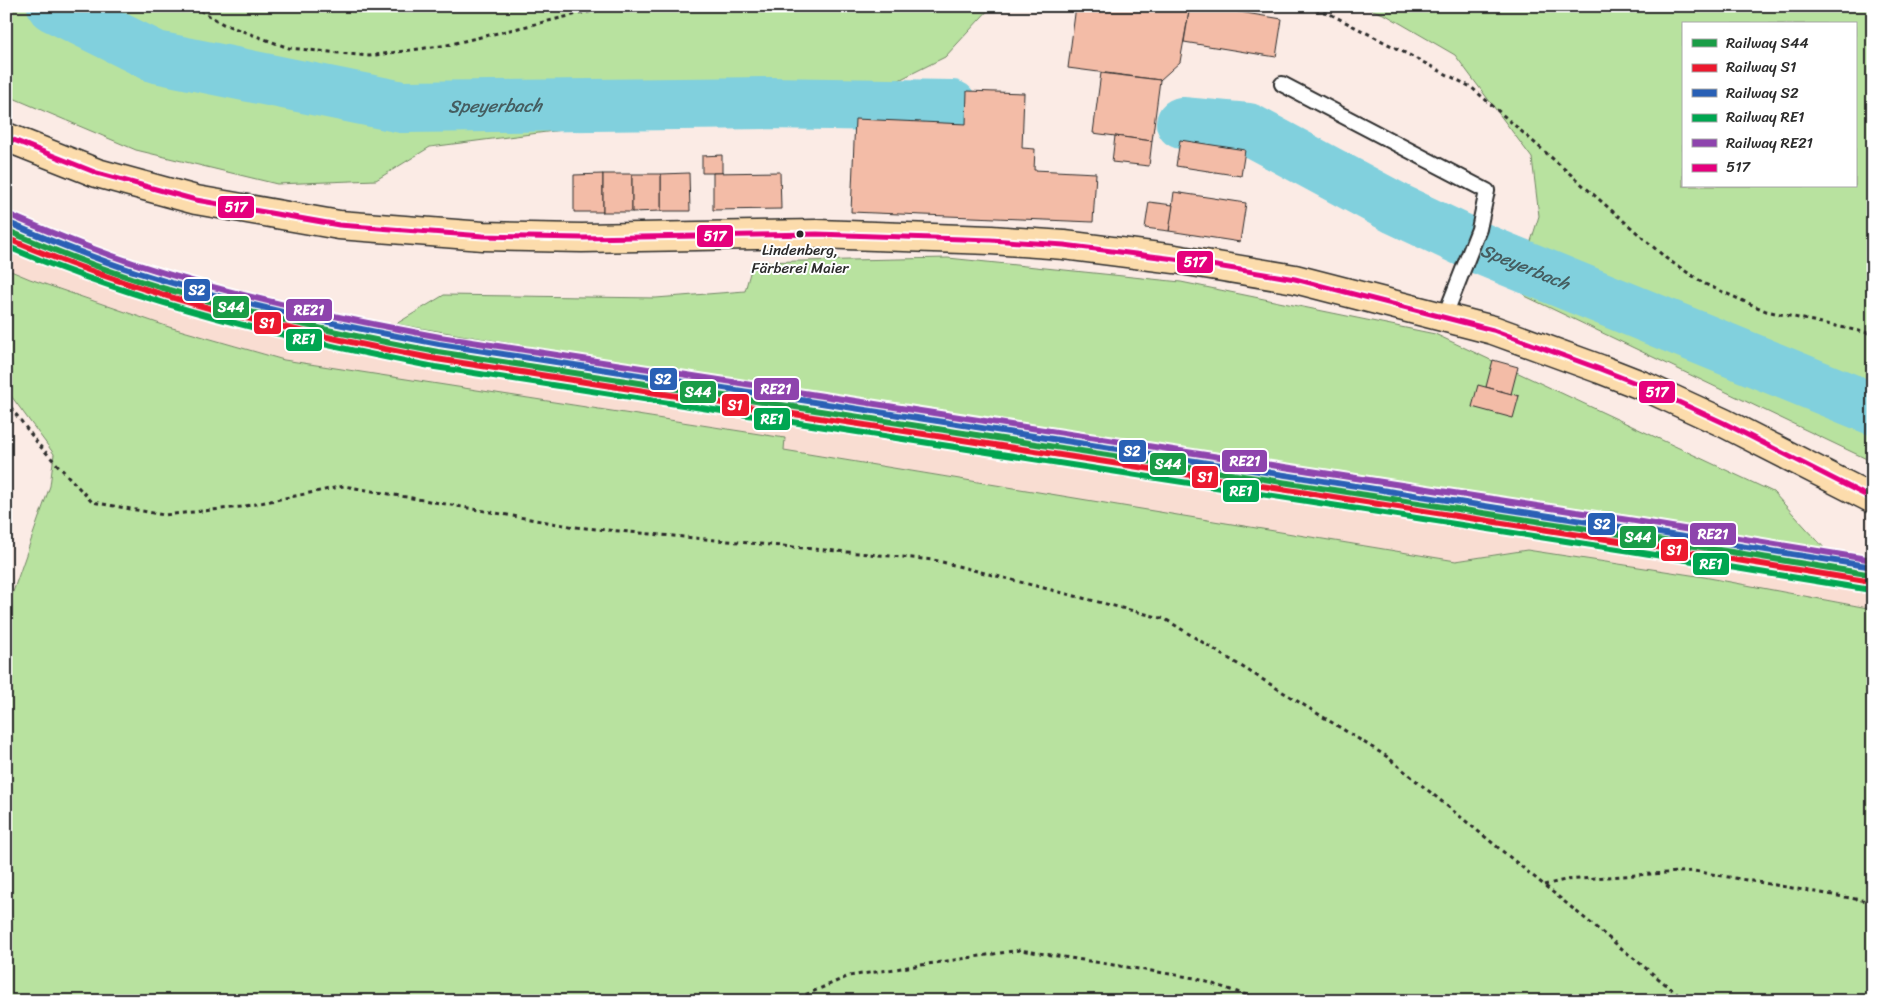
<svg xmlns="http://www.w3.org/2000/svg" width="1879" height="1007" viewBox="0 0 1879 1007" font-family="Sriracha,sans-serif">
<rect width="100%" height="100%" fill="#fbebe5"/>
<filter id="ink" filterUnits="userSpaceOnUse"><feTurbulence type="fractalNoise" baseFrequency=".02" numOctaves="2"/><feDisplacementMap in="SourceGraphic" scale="10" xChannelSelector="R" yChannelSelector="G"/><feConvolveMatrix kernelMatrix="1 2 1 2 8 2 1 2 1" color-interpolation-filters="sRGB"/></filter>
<g filter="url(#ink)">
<path fill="#f9ddd2" d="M6,218L128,264L204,286L336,313L635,366L1109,442L1446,490L1873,558V609L1704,577L1527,550L1456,561L783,450L784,438L284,360L169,327L30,279L6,269Z"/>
<g fill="#b8e29f" stroke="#728665" fill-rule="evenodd">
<path d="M6,6H992L945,57L881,89L430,147L376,180L277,184L136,150L6,95Z"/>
<path d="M1362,6H1873V462L1525,296L1519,279L1539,216L1532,158L1455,55L1386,15ZM1683,24H1855V186H1683Z"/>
<path d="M948,258L1181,282L1435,334L1773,492L1827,551L1446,490L1109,442L833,398L396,324L444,295L656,298L745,291L753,262Z"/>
<path d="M6,269L30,279L169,327L284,360L785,438L784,450L1456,561L1527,550L1704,577L1873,609V1001H6V612L50,486L54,454L6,389Z"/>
</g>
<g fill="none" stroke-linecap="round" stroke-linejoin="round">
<g stroke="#81d0dd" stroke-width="52">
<path id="s1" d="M53,6L156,57L402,107L768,103L952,106"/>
<path id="s2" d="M1182,123L1248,129L1397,209L1484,250L1873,409"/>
</g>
</g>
<g fill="#f3bca7" stroke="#2b2b2b">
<path d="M1076,6H1190L1180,62L1160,80L1068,68Z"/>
<path d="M1190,6H1203L1282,19L1276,57L1184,42Z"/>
<path d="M1101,73L1160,80L1152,141L1093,133Z"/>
<path d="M967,91L1024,93L1022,148L1035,149L1034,170L1096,173L1093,222L851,212L855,119L966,124Z"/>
<path d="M1115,136L1152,141L1149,166L1112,162Z"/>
<path d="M1180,140L1245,150L1241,176L1176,166Z"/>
<path d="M722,155V173H702V156Z"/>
<path d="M780,172L781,209L713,210V173Z"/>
<path d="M689,173L690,211H661V174Z"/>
<path d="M603,174V212H574V175Z"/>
<rect x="603" y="174" width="29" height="38"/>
<path d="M632,174H661V211L632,212Z"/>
<path d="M1174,192L1246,203L1240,242L1169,231Z"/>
<path d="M1149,202L1173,205L1169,231L1145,228Z"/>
<path d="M1493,360L1518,367L1511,394L1486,387Z"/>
<path d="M1478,385L1519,396L1513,418L1472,407Z"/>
</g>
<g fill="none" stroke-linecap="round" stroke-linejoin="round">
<defs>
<path id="lane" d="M1282,84L1487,191L1479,229L1444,318"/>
<path id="primary" d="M6,137L97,173L196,200L339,225L483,236L582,238L817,234L991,240L1064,245L1175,259L1295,279L1493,330L1600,369L1646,387L1724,423L1873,499"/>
</defs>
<use href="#lane" stroke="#2b2b2b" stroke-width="18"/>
<use href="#primary" stroke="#2b2b2b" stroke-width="31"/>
<g stroke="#2b2b2b" stroke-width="3" stroke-dasharray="4 4" stroke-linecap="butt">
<path d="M193,6L223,24L289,48L369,56L447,45L582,13L626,6"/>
<path d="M1300,6L1328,13L1471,87L1667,259L1705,284L1766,311L1873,334"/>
<path d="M6,401L39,445L92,502L164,515L241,507L344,486L575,527L934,560L1165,619L1386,756L1686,1001"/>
<path d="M1544,885L1565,880L1694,871L1873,902"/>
<path d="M791,1001L849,976L1020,950L1195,978L1264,1001"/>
</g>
<use href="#lane" stroke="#fff" stroke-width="14"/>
<use href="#primary" stroke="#fcdcac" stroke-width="28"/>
<defs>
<path id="bus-1" d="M6,137L97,173L196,200L339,225L483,236L582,238L817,234L991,240L1064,245L1175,259L1295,279L1493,330L1600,369L1646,387L1724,423L1873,499"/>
</defs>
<use href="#bus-1" stroke="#fff" stroke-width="9"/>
<use href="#bus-1" stroke="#e5007d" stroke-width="5"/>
<defs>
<path id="rail-1" d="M6,230C48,248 91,265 134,279C233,311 335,333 438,352L1633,536L1873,575"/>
<path id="rail-2" d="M6,238C147,298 286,331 436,359L1632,543L1872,582"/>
<path id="rail-3" d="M9,223C51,241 93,258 136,272C235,304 337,325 439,344L1634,529L1873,567"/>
<path id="rail-4" d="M6,246C144,305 288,339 435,367L1631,551L1871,590"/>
<path id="rail-5" d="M12,216C54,234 96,251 139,265C237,297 339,318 440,337L1635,521L1873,560"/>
</defs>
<use href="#rail-1" stroke="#fff" stroke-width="10"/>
<use href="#rail-2" stroke="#fff" stroke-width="10"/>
<use href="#rail-3" stroke="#fff" stroke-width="10"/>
<use href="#rail-4" stroke="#fff" stroke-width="10"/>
<use href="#rail-5" stroke="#fff" stroke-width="10"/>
<use href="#rail-1" stroke="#1a9d47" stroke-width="6"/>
<use href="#rail-2" stroke="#ec192e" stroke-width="6"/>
<use href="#rail-3" stroke="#2960b5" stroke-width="6"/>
<use href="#rail-4" stroke="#00a651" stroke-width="6"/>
<use href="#rail-5" stroke="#8e44ad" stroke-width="6"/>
</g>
</g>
<circle fill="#2b2b2b" stroke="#fff" stroke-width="2" cx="800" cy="234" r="4.5"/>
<g text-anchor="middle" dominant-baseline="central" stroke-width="4" stroke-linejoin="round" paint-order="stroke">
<g font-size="15" fill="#2b2b2b" stroke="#fff">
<text x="800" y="250">Lindenberg,<tspan x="800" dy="18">Färberei Maier</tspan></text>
</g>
<g font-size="18" font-style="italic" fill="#455d60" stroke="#fff">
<text stroke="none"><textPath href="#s1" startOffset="459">Speyerbach</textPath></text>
<text stroke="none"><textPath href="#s2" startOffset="376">Speyerbach</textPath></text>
</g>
</g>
<g stroke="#fff" stroke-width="2">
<rect x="217" y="195" width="38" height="24" rx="5" fill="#e5007d"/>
<rect x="696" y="224" width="38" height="24" rx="5" fill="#e5007d"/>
<rect x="1176" y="250" width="38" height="24" rx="5" fill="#e5007d"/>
<rect x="183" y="278" width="28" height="24" rx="5" fill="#2960b5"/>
<rect x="212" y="295" width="38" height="24" rx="5" fill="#1a9d47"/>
<rect x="285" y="298" width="48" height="24" rx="5" fill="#8e44ad"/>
<rect x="253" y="311" width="29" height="24" rx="5" fill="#ec192e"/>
<rect x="285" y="328" width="38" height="24" rx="5" fill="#00a651"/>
<rect x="649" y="367" width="29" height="24" rx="5" fill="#2960b5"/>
<rect x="753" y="377" width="47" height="24" rx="5" fill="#8e44ad"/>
<rect x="679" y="380" width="38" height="24" rx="5" fill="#1a9d47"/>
<rect x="1638" y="380" width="38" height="24" rx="5" fill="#e5007d"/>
<rect x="721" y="393" width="29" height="24" rx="5" fill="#ec192e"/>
<rect x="753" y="407" width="38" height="24" rx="5" fill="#00a651"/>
<rect x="1118" y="439" width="29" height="24" rx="5" fill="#2960b5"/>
<rect x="1221" y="449" width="47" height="24" rx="5" fill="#8e44ad"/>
<rect x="1149" y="452" width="38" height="24" rx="5" fill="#1a9d47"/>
<rect x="1191" y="465" width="28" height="24" rx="5" fill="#ec192e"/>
<rect x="1222" y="479" width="38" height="24" rx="5" fill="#00a651"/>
<rect x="1587" y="512" width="29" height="24" rx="5" fill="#2960b5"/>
<rect x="1689" y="522" width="48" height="24" rx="5" fill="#8e44ad"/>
<rect x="1619" y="525" width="38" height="24" rx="5" fill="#1a9d47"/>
<rect x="1660" y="538" width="29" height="24" rx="5" fill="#ec192e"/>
<rect x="1692" y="552" width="38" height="24" rx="5" fill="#00a651"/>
</g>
<g font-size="14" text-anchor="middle" font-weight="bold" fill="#fff">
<text x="236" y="212">517</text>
<text x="715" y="241">517</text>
<text x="1195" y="267">517</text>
<text x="197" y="295">S2</text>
<text x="231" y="312">S44</text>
<text x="309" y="315">RE21</text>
<text x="267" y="328">S1</text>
<text x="304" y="344">RE1</text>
<text x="663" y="384">S2</text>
<text x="776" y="394">RE21</text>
<text x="698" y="397">S44</text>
<text x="1657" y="397">517</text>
<text x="735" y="410">S1</text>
<text x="772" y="424">RE1</text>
<text x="1132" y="456">S2</text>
<text x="1245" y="466">RE21</text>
<text x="1168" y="469">S44</text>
<text x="1205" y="482">S1</text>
<text x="1241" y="496">RE1</text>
<text x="1602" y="529">S2</text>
<text x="1713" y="539">RE21</text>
<text x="1638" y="542">S44</text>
<text x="1674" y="555">S1</text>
<text x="1711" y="569">RE1</text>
</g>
<rect width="1879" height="1007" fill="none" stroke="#fff" stroke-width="25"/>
<rect x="12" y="12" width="1854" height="982" fill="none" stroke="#2b2b2b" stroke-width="2" filter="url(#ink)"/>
<rect x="1682" y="22" width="175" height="165" fill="#ffffff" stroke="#aaaaaa"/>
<rect x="1692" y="39" width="25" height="8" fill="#1a9d47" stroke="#aaaaaa"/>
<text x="1726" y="48" font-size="15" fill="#2b2b2b">Railway S44</text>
<rect x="1692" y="64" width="25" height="8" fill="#ec192e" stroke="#aaaaaa"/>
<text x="1726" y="72" font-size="15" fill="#2b2b2b">Railway S1</text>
<rect x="1692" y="89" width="25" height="8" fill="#2960b5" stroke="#aaaaaa"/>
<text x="1726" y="98" font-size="15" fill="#2b2b2b">Railway S2</text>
<rect x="1692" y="114" width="25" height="8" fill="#00a651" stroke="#aaaaaa"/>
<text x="1726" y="122" font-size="15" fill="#2b2b2b">Railway RE1</text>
<rect x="1692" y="139" width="25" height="8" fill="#8e44ad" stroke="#aaaaaa"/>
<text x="1726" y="148" font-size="15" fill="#2b2b2b">Railway RE21</text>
<rect x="1692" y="164" width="25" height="8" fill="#e5007d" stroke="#aaaaaa"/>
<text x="1726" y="172" font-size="15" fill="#2b2b2b">517</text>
</svg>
